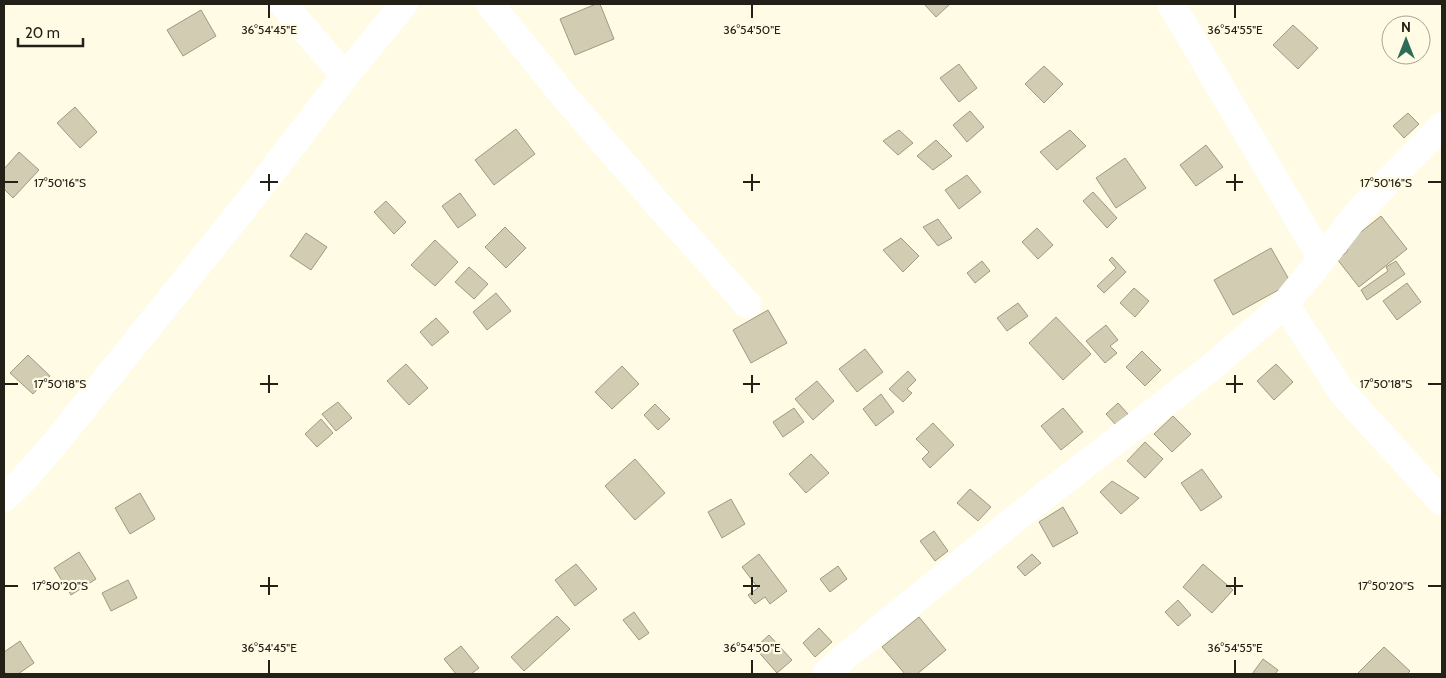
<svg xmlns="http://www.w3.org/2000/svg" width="1446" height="678" viewBox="0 0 1446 678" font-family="Cabin,sans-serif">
<rect width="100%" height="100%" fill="#fffbe5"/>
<g fill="#d1ccb2" stroke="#9e9981">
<path d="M596,4H600L614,39L575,55L560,19Z"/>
<path d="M924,4H950L936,17Z"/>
<path d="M201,10L216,36L183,56L167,30Z"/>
<path d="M1293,25L1318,48L1298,69L1273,45Z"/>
<path d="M959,64L977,88L959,102L940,78Z"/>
<path d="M1044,66L1063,84L1044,103L1025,84Z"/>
<path d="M75,107L97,132L80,148L57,123Z"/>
<path d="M970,111L984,127L967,142L953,125Z"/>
<path d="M1408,113L1419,124L1404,138L1393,126Z"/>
<path d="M516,129L535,154L494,185L475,160Z"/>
<path d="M899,130L913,143L898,155L883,141Z"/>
<path d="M1070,130L1086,146L1057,170L1040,152Z"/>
<path d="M936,140L952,156L933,170L917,156Z"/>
<path d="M1206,145L1223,167L1196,186L1180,165Z"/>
<path d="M19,152L39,170L13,198L4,189V169Z"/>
<path d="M1125,158L1146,188L1116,208L1096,178Z"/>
<path d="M967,175L981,192L959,209L945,190Z"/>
<path d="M1093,192L1117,218L1107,228L1083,201Z"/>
<path d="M460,193L476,215L458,228L442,206Z"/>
<path d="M386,201L406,222L394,234L374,212Z"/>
<path d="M1381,216L1407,249L1359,287L1337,259L1347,252V243Z"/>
<path d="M938,219L952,238L938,246L923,227Z"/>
<path d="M505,227L526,248L506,268L485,247Z"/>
<path d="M1037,228L1053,245L1038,259L1022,242Z"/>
<path d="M306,233L327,247L311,270L290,256Z"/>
<path d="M901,238L919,256L903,272L883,250Z"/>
<path d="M435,240L458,262L435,286L411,265Z"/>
<path d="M1271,248L1291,283L1233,315L1214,280Z"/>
<path d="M1112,257L1126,272L1104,293L1097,286L1116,268L1109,260Z"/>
<path d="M982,261L990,271L975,283L967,273Z"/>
<path d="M1396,261L1405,274L1367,300L1361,290L1388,271L1386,267Z"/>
<path d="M469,267L488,284L474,299L455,282Z"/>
<path d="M1407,283L1421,302L1397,320L1383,301Z"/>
<path d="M1134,288L1149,301L1135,317L1120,303Z"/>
<path d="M496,293L511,311L487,330L473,312Z"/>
<path d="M1018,303L1028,316L1007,331L997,318Z"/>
<path d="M768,310L787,343L751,363L733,330Z"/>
<path d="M1056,317L1091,354L1063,380L1029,343Z"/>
<path d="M436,318L449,332L432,346L420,332Z"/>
<path d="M1106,325L1118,340L1110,346L1117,353L1105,363L1086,341Z"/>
<path d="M865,349L883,372L857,392L839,369Z"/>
<path d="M1142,351L1161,370L1145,386L1126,367Z"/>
<path d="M28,355L50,376L33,394L10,373Z"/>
<path d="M406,364L428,388L409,405L387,381Z"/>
<path d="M1276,364L1293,382L1274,400L1257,381Z"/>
<path d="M622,366L639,384L612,409L595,392Z"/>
<path d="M908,371L916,380L907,389L912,393L903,402L889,389Z"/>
<path d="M817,381L834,401L813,420L795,399Z"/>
<path d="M881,394L894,412L876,426L863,409Z"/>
<path d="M338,402L352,418L336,431L322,414Z"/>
<path d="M1118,403L1128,414L1116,425L1106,414Z"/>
<path d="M655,404L670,419L658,430L644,415Z"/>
<path d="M794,408L804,422L783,437L773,422Z"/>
<path d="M1063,408L1083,432L1061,450L1041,426Z"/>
<path d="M1173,416L1191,434L1172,452L1154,434Z"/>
<path d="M321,419L333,433L317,447L305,434Z"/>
<path d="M933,423L954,445L930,468L922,459L929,452L916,439Z"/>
<path d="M1145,442L1163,459L1145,478L1127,461Z"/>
<path d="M811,454L829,473L806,493L789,474Z"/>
<path d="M635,459L665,493L635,520L605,486Z"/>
<path d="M1202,469L1222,497L1201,511L1181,483Z"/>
<path d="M1112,481L1139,498L1121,514L1100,492Z"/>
<path d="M970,489L991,507L978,521L957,503Z"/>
<path d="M140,493L155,519L130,534L115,508Z"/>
<path d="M731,499L745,524L722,538L708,512Z"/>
<path d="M1063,507L1078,533L1053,547L1039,522Z"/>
<path d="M934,531L948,551L935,561L920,541Z"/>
<path d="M79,552L96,579L71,595L54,568Z"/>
<path d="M759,554L787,591L770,604L765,597L755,604L748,595L758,588L742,567Z"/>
<path d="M1032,554L1041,563L1025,576L1017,567Z"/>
<path d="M576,564L597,589L575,606L555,580Z"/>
<path d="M1203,564L1233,590L1212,613L1183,587Z"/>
<path d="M838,566L847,579L830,592L820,579Z"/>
<path d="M128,580L137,598L111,611L102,593Z"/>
<path d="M1178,600L1191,615L1178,626L1165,612Z"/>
<path d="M634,612L649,633L639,640L623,620Z"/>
<path d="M557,616L570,629L524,671L511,657Z"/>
<path d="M919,617L946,650L917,674H905L882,647Z"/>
<path d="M819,628L832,642L815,657L803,643Z"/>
<path d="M769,635L792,660L777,673L755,648Z"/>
<path d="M20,641L34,663L18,674H6L4,671V652Z"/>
<path d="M461,646L479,668L471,674H456L444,659Z"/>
<path d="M1384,647L1410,671L1407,674H1357Z"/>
<path d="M1263,659L1278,670L1275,674H1252Z"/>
</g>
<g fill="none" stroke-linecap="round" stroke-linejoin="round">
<g stroke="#fff" stroke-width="28">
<path d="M283,4L345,76"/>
<path d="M490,4L564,96L656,202L747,304"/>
<path d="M1322,259L1361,209L1442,126"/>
<path d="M1285,304L1342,392L1442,502"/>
<path d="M4,498L21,482L51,448L250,200L345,76L404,4"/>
<path d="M826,674L846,656L1021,514L1208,370L1285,304L1322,259L1171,4"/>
</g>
</g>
<path fill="none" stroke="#232117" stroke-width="2" d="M269,5V18M752,5V18M1235,5V18M269,174V191M752,174V191M1235,174V191M5,182H18M260,182H278M743,182H760M1226,182H1243M1428,182H1441M269,375V393M752,375V393M1235,375V393M5,384H18M260,384H278M743,384H760M1226,384H1243M1428,384H1441M269,577V595M752,577V595M1235,577V595M5,586H18M260,586H278M743,586H760M1226,586H1243M1428,586H1441M269,660V673M752,660V673M1235,660V673"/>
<g font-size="12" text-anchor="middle" fill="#232117" stroke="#fffbe5" stroke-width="4.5" stroke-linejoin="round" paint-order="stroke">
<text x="269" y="34">36°54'45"E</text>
<text x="752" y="34">36°54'50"E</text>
<text x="1235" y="34">36°54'55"E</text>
<text x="60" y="187">17°50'16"S</text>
<text x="1386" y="187">17°50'16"S</text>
<text x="60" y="388">17°50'18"S</text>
<text x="1386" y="388">17°50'18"S</text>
<text x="60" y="590">17°50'20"S</text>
<text x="1386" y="590">17°50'20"S</text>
<text x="269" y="652">36°54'45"E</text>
<text x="752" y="652">36°54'50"E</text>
<text x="1235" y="652">36°54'55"E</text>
</g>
<rect width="1446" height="678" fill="none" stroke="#232117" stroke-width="10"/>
<g transform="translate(1406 40)"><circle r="24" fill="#fffbe5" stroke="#a7a493"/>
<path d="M0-4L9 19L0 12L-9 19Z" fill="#2f6c58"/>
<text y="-8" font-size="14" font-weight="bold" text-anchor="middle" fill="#232117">N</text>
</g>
<path d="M18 38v8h65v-8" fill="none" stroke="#232117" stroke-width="2.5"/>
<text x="25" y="38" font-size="15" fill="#232117" stroke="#fffbe5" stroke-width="4" paint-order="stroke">20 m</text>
</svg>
